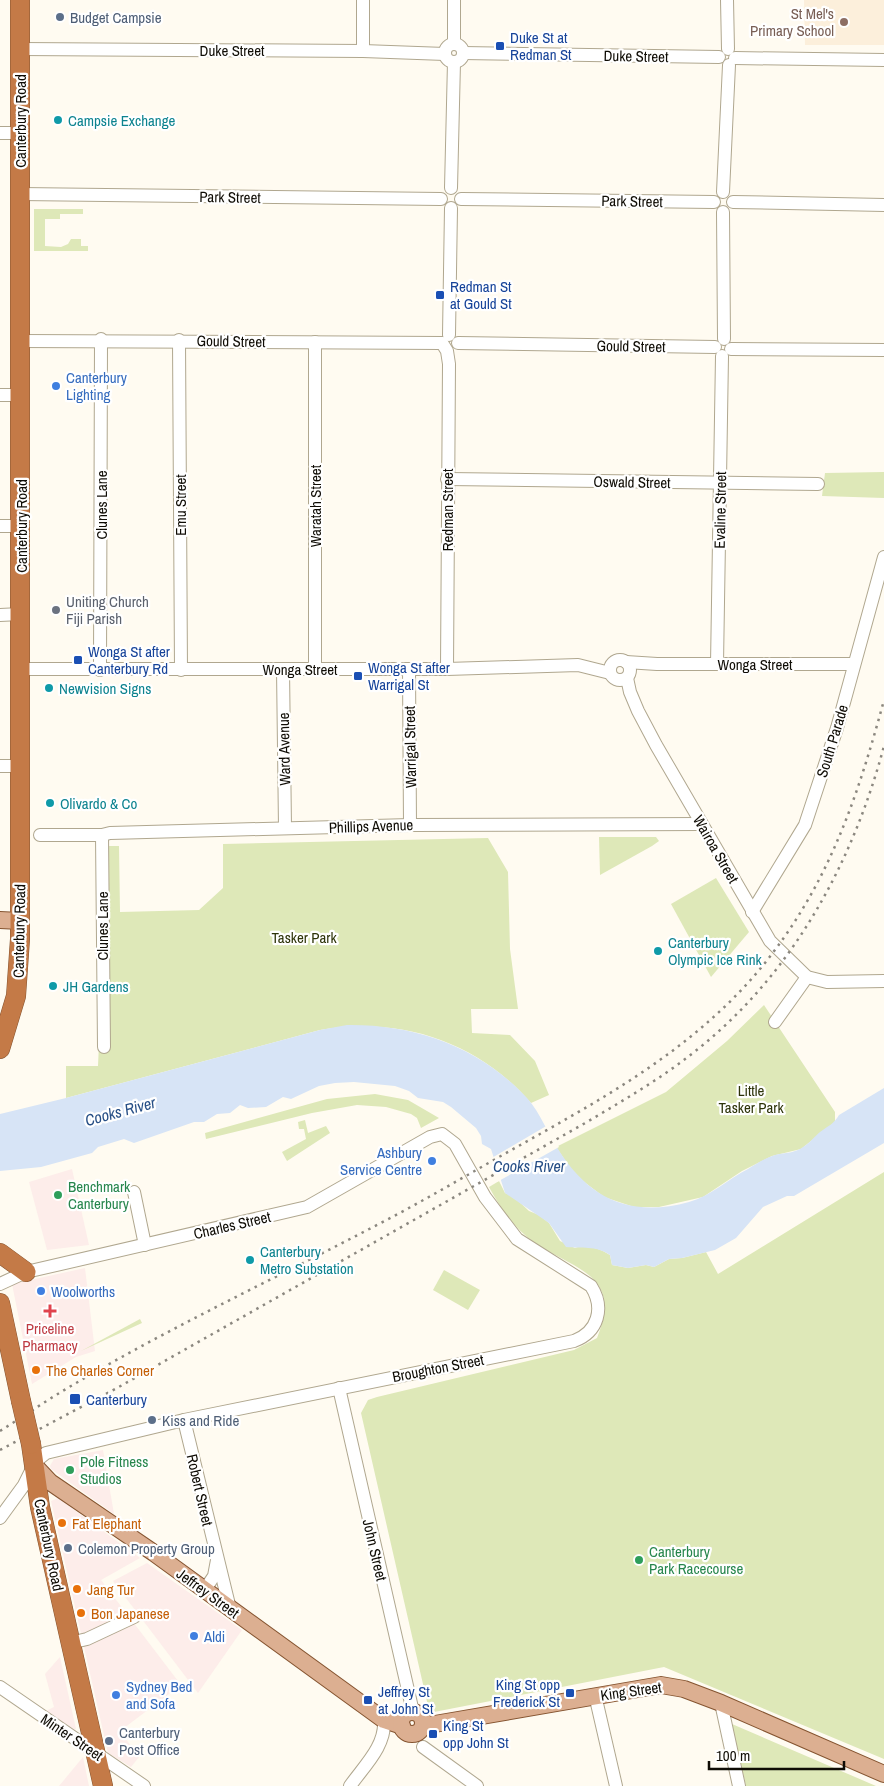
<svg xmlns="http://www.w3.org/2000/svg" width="884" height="1786" viewBox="0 0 884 1786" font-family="'Archivo Narrow',sans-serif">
<rect width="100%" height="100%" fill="#fffbf1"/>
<g fill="#fdedea">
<path d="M72,1169L89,1245L47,1250L29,1182Z"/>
<path d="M85,1268L95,1351L76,1357L32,1384L12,1284Z"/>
<path d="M103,1450L114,1514L51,1469L50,1466L54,1459Z"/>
<path d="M58,1498L140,1558L101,1580L181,1685L120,1731L139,1757L131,1767L108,1753L51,1501Z"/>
<path d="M147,1563L242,1630L198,1693L113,1581Z"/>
<path d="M60,1657L76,1729L74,1730L46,1711L54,1707L45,1674Z"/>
<path d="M83,1757L89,1786H59Z"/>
</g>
<path fill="#fcefdb" d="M804,0H884V45H805Z"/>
<g fill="#dee8b8">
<path d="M34,209H83V214H60V219H45V246L61,247L68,244L71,239H81V246H88V251H34Z"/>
<path d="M884,472V498L822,496L825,473Z"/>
<path d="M599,837H656L659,841L652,846L600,875Z"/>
<path d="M488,838L508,872L510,949L518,1009H471L472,1033L510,1035L535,1061L549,1095L531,1103C477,1041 400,1016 320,1030L66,1098V1066H98L108,846H119L120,912L199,910L223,888V844Z"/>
<path d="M716,878L749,932L711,977L671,904Z"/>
<path d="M764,1005L835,1112V1122L801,1149L772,1156L742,1171L703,1197L659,1207H634L604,1197L575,1175L556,1147L666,1092L727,1041Z"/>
<path d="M375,1094L408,1100L439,1118L421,1128L417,1118L411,1114L386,1107L357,1105L312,1113L206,1139L205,1133L327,1099Z"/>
<path d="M305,1120L308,1133L326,1126L330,1133L287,1161L282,1152L306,1139L304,1129H299L298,1122Z"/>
<path d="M884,1172V1759L664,1667L434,1712L433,1706H428L361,1413L368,1400L377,1397L574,1350L597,1338C623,1275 577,1271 535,1243C515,1229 501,1209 489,1187L499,1181L505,1193L513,1196L529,1211L539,1215L549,1223L560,1241L575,1248C585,1243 601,1249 610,1255L612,1265L628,1268L646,1265L654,1267L669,1259L682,1258L706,1252L718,1274Z"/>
<path d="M444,1270L480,1290L468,1310L433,1290Z"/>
<path d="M140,1319L142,1323L81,1351Z"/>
<path d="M732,1724L876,1786H746Z"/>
</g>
<path fill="#d7e4f6" d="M347,1025C415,1024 480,1047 527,1098C541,1114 547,1132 558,1149C589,1199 631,1218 689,1202C711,1196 728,1179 748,1169C756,1164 765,1158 775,1155C783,1153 793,1153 800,1149C808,1145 814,1137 820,1132C828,1126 834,1124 839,1115L884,1088V1143L794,1196H787L763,1207L736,1238L715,1250L682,1258L669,1259L654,1267L646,1265L628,1268L612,1265L610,1255C595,1245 582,1249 566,1247L549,1223L505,1193L491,1149L482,1144L481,1136L476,1128L451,1107L443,1102L418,1098L409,1091L395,1086L354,1082L335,1083L319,1086L291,1099L283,1097L266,1107L248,1108L240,1105L230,1113L217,1114L204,1122H194L134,1143L124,1139L98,1147L92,1153L41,1167L0,1171V1114L66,1098L320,1030Z"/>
<path fill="#fffbf1" d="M548,1125L559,1147L497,1182L490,1159Z"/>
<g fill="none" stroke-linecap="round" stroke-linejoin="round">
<defs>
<g id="minor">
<path d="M727,0L728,49"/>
<path d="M454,44V0"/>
<circle cx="454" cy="53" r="9"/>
<path d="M20,49L363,51L445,54"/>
<path d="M363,51V0"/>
<path d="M463,53L719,57"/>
<path d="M735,58L884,60"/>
<path d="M0,133H20"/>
<path d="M451,188L454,62"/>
<path d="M723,192L729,65"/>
<path d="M20,194L441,199"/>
<path d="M461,199L714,202"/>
<path d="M733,202L884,205"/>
<path d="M723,212L724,339"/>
<path d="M449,335L451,208"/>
<path d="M179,340L181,670"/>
<path d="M21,341L442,343"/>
<path d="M315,342V669"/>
<path d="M442,343L447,351L449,364L447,669"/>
<path d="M458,343L715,347"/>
<path d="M731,349L884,350"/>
<path d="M0,395H20"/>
<path d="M447,479L818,484"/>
<path d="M0,526H21"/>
<path d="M0,615L20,614"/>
<circle cx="620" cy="670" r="10"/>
<path d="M626,662L657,664H854"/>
<path d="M717,664L722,356"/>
<path d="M22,669H447L578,665L610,673"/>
<path d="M283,669L285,828"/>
<path d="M409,669L410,825"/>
<path d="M100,670L101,339"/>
<path d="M627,678L630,692L638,711L656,745L770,941L807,977L827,982L884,981"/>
<path d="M0,766H20"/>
<path d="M40,835H102L110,833L410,825L701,824"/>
<path d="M102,835L104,1047"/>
<path d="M752,912L805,825L837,728L884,557"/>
<path d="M775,1022L807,977"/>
<path d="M134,1192L145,1245"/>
<path d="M0,1284L26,1272L307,1207L430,1137L442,1134L455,1144L485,1197L517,1239L591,1286C605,1308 598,1332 574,1341L184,1420L46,1453L36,1461L24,1485L0,1518"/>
<path d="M339,1388L413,1712"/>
<path d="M184,1420L230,1609"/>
<path d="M204,1591L214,1576L217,1560"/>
<path d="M70,1643L87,1639L134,1617"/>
<path d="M0,1687L144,1786"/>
<path d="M595,1695L616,1786"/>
<path d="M721,1703L739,1786"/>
<path d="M423,1747L477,1786"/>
<path d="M350,1786C364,1766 386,1746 384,1720"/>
</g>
<g id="major">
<path d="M0,920L20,921"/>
<path d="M34,1465L50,1482L154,1553L384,1720L402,1726"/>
<circle cx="412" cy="1723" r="11"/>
<path d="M423,1726L661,1685L684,1689L721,1703L884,1774"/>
</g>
<g id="highway">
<path d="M0,1049L16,996L20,939V0"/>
<path d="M0,1253L26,1272"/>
<path d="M0,1303L21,1401"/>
<path d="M31,1444L40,1507L103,1786"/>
</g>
</defs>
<use href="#minor" stroke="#b0a78f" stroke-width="14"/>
<use href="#major" stroke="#855430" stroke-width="18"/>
<use href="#highway" stroke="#855430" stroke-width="20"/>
<use href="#minor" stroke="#fff" stroke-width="12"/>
<use href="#major" stroke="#dcaf91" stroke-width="16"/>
<use href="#highway" stroke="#c47a47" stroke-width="19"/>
<g stroke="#8b877f" stroke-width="2.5" stroke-dasharray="2.5 5" stroke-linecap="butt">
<path d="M0,1431C24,1416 47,1400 71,1386C169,1328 272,1280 373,1227C416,1205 457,1181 499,1157C593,1104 689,1054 760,969C827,888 857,800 884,700"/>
<path d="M0,1450L117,1388L587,1122C622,1101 657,1081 689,1056C789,980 852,866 884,746"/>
</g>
<defs>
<path id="highway-bridge" d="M21,1401L31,1444"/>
</defs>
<use href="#highway-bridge" stroke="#855430" stroke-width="20" stroke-linecap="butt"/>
<use href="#highway-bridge" stroke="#c47a47" stroke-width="19"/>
</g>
<g fill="#5c6f8a" stroke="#fff" stroke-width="2">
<circle cx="60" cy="17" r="5"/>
<circle cx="152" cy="1420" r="5"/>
<circle cx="68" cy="1548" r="5"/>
<circle cx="109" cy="1741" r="5"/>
</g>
<circle fill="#8d6e63" stroke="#fff" stroke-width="2" cx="844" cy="22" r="5"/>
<g fill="#1a4fb4" stroke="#fff" stroke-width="2">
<rect x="495" y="41" width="10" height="10" rx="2.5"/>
<rect x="435" y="290" width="10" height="10" rx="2.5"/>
<rect x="73" y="655" width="10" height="10" rx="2.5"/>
<rect x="353" y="671" width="10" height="10" rx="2.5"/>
<rect x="69" y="1393" width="12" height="12" rx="2.5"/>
<rect x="565" y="1688" width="10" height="10" rx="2.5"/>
<rect x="363" y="1695" width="10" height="10" rx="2.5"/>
<rect x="428" y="1729" width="10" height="10" rx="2.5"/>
</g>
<g fill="#0f9aa8" stroke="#fff" stroke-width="2">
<circle cx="58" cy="120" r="5"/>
<circle cx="49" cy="688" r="5"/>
<circle cx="50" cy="803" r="5"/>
<circle cx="658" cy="951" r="5"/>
<circle cx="53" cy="986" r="5"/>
<circle cx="250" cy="1260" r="5"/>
</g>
<g fill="#3f7fe0" stroke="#fff" stroke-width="2">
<circle cx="56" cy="386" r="5"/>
<circle cx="432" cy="1161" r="5"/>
<circle cx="41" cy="1291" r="5"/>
<circle cx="194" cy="1636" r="5"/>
<circle cx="116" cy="1695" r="5"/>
</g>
<circle fill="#6b7280" stroke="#fff" stroke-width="2" cx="56" cy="610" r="5"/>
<g fill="#2e9e5b" stroke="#fff" stroke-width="2">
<circle cx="58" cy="1195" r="5"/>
<circle cx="70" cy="1470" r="5"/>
<circle cx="639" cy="1560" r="5"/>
</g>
<path fill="#e0444e" stroke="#fff" stroke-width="2" d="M47.5 1303.5h5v5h5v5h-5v5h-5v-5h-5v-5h5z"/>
<g fill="#e8710a" stroke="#fff" stroke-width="2">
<circle cx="36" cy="1370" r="5"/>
<circle cx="62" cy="1523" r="5"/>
<circle cx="77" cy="1589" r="5"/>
<circle cx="81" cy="1613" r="5"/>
</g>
<g text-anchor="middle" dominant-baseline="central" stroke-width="4.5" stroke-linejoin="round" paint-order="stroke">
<g font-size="15" fill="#785e54" stroke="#fff" text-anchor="end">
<text x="834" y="13">St Mel's<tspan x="834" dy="17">Primary School</tspan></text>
</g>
<g font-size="15" fill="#4e5e75" stroke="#fff" text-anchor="start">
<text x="70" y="17">Budget Campsie</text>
<text x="162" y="1420">Kiss and Ride</text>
<text x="78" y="1548">Colemon Property Group</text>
<text x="119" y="1732">Canterbury<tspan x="119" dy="17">Post Office</tspan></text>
</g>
<g font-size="15" fill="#164399" stroke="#fff" text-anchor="start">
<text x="510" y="37">Duke St at<tspan x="510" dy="17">Redman St</tspan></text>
<text x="450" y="286">Redman St<tspan x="450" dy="17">at Gould St</tspan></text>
<text x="88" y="651">Wonga St after<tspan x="88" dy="17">Canterbury Rd</tspan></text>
<text x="368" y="667">Wonga St after<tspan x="368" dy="17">Warrigal St</tspan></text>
<text x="86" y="1399">Canterbury</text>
<text x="560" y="1684" text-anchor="end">King St opp<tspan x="560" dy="17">Frederick St</tspan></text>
<text x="378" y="1691">Jeffrey St<tspan x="378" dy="17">at John St</tspan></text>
<text x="443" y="1725">King St<tspan x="443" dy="17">opp John St</tspan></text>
</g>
<g font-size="15" fill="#0f0c05" stroke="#fff">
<text x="232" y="50">Duke Street</text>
<text transform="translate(636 56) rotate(1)">Duke Street</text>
<text transform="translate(20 121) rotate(-90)">Canterbury Road</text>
<text transform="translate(230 197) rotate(1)">Park Street</text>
<text transform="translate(632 201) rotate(1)">Park Street</text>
<text transform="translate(231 341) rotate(1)">Gould Street</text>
<text transform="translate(631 346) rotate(1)">Gould Street</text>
<text transform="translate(632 482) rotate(1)">Oswald Street</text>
<text transform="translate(101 505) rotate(-90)">Clunes Lane</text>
<text transform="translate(180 505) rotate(-90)">Emu Street</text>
<text transform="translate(315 506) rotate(-90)">Waratah Street</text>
<text transform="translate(447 510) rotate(-90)">Redman Street</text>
<text transform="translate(720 510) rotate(-89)">Evaline Street</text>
<text transform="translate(21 526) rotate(-90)">Canterbury Road</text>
<text x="755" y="664">Wonga Street</text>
<text x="300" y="669">Wonga Street</text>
<text transform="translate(832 741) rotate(-73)">South Parade</text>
<text transform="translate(410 747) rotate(-91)">Warrigal Street</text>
<text transform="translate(284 749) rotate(-91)">Ward Avenue</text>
<text transform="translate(371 826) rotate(-2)">Phillips Avenue</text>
<text transform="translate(716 849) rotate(60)">Wairoa Street</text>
<text transform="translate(102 926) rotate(-90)">Clunes Lane</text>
<text transform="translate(19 931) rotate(-89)">Canterbury Road</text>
<text transform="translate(232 1225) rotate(-13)">Charles Street</text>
<text transform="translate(438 1368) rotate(-11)">Broughton Street</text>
<text transform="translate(200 1490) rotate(77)">Robert Street</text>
<text transform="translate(49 1545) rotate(78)">Canterbury Road</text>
<text transform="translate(375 1550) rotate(77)">John Street</text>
<text transform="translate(208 1593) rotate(36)">Jeffrey Street</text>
<text transform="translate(631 1691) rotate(-8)">King Street</text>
<text transform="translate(72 1737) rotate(34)">Minter Street</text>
</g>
<g font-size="15" fill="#0d838f" stroke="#fff" text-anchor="start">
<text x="68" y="120">Campsie Exchange</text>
<text x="59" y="688">Newvision Signs</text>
<text x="60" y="803">Olivardo &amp; Co</text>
<text x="668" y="942">Canterbury<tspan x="668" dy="17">Olympic Ice Rink</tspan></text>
<text x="63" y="986">JH Gardens</text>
<text x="260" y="1251">Canterbury<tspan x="260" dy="17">Metro Substation</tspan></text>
</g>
<g font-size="15" fill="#366cbe" stroke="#fff" text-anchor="start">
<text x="66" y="377">Canterbury<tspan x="66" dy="17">Lighting</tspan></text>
<text x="422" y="1152" text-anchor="end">Ashbury<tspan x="422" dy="17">Service Centre</tspan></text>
<text x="51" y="1291">Woolworths</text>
<text x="204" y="1636">Aldi</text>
<text x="126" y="1686">Sydney Bed<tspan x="126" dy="17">and Sofa</tspan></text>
</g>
<g font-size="15" fill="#5b616d" stroke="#fff" text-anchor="start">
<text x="66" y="601">Uniting Church<tspan x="66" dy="17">Fiji Parish</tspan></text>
</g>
<g font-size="15" fill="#2d3309" stroke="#fff">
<text x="304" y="937">Tasker Park</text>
<text x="751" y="1090">Little<tspan x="751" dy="17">Tasker Park</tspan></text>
</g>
<g font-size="15" fill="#27864d" stroke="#fff" text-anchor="start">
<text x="68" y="1186">Benchmark<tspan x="68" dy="17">Canterbury</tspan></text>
<text x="80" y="1461">Pole Fitness<tspan x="80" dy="17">Studios</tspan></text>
<text x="649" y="1551">Canterbury<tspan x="649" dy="17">Park Racecourse</tspan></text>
</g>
<g font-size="15" fill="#be3a42" stroke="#fff">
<text x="50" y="1328">Priceline<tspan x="50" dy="17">Pharmacy</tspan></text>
</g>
<g font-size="15" fill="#c56008" stroke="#fff" text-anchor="start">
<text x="46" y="1370">The Charles Corner</text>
<text x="72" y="1523">Fat Elephant</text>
<text x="87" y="1589">Jang Tur</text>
<text x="91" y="1613">Bon Japanese</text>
</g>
<g font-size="16" font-style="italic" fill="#274f86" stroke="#fff">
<text transform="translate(120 1111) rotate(-15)">Cooks River</text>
<text x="529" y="1166">Cooks River</text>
</g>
</g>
<path d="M709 1761v8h135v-8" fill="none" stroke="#0f0c05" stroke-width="2.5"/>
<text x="716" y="1761" font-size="15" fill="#0f0c05" stroke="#ffffff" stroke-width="4" paint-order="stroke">100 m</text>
</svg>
